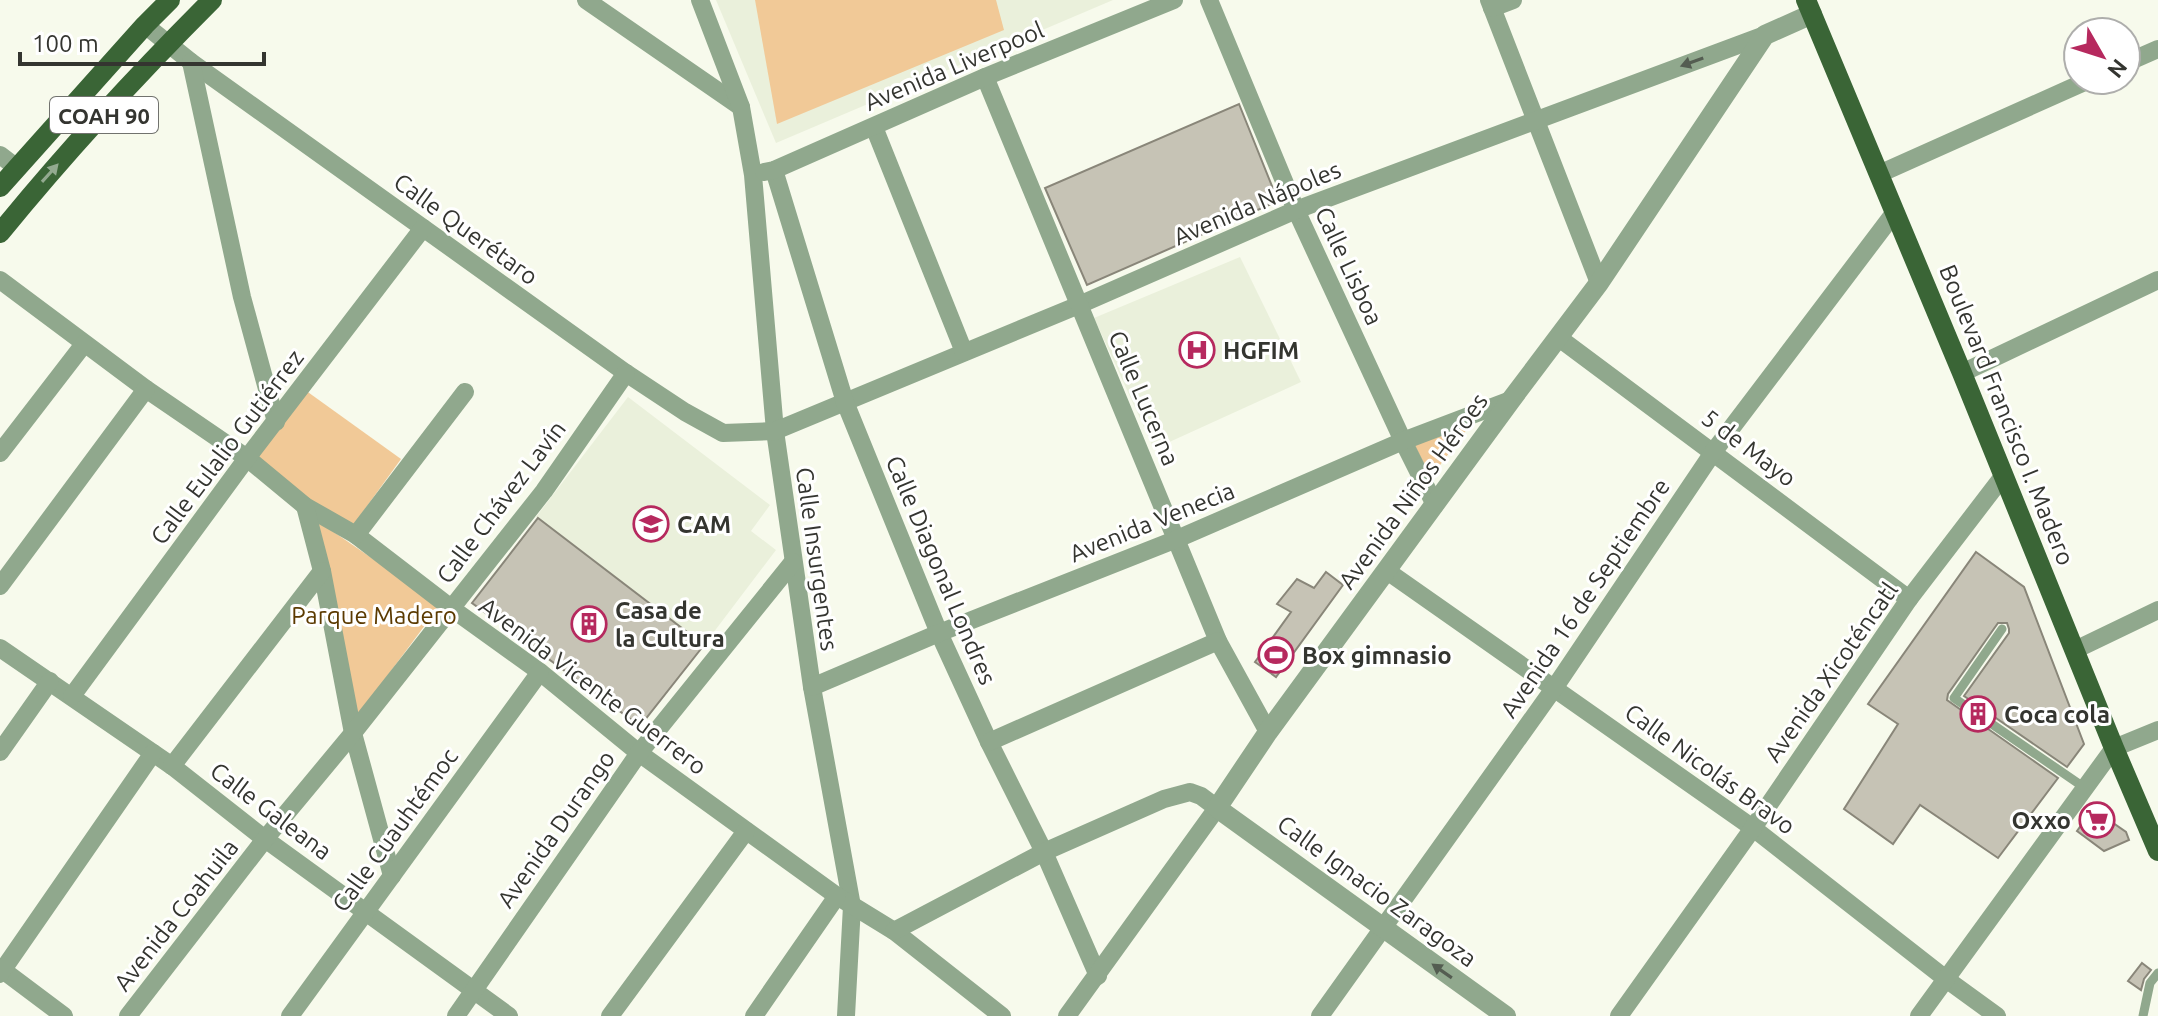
<svg xmlns="http://www.w3.org/2000/svg" width="2158" height="1016" viewBox="0 0 2158 1016" font-family="Ubuntu,sans-serif">
<rect width="100%" height="100%" fill="#f7faec"/>
<g fill="#eaf0db">
<path d="M716,0H1113L776,143Z"/>
<path d="M1240,257L1301,382L1154,449L1094,318Z"/>
<path d="M628,397L770,505L751,531L776,550L704,645L536,517Z"/>
</g>
<g fill="#f1c997">
<path d="M755,0H996L1004,30L777,124Z"/>
<path d="M305,390L401,459L352,527L307,500L252,452Z"/>
<path d="M1474,420L1431,477L1414,444Z"/>
<path d="M309,515L440,605L347,730Z"/>
</g>
<g fill="#c6c3b5" stroke="#898679" stroke-width="2">
<path d="M1239,104L1278,201L1087,285L1045,188Z"/>
<path d="M538,518L704,645L640,726L472,603Z"/>
<path d="M1976,552L2024,587L2084,744L2067,767L1964,696L2009,633V629L2007,623H1998L1948,694L1947,700L2058,778L1998,858L1920,805L1893,844L1844,809L1898,724L1868,704Z"/>
<path d="M1326,572L1343,585L1276,677L1255,662L1291,612L1277,604L1297,579L1314,588Z"/>
<path d="M2093,809L2126,832L2129,840L2104,851L2077,831Z"/>
<path d="M2142,963L2151,970L2144,979L2141,990L2128,981Z"/>
</g>
<g fill="none" stroke-linecap="round" stroke-linejoin="round">
<g stroke="#90a88d" stroke-width="9">
<path d="M2002,629L1954,698L2085,788"/>
<path d="M2143,1016L2150,983L2158,973"/>
</g>
<g stroke="#90a88d" stroke-width="18">
<path d="M586,0L741,107"/>
<path d="M700,0L741,107L753,175L775,431L812,687L852,906L846,1016"/>
<path d="M1209,0L1296,210L1403,441L1435,505"/>
<path d="M1489,0L1599,283"/>
<path d="M1492,8L1513,0"/>
<path d="M145,25L191,62L626,373L685,412L723,433L775,431L1079,305L1296,210L1765,35"/>
<path d="M191,62L242,297L276,422"/>
<path d="M2126,63L2158,49"/>
<path d="M985,77L1218,641L1268,732"/>
<path d="M874,127L964,352"/>
<path d="M0,155L17,168"/>
<path d="M774,170L845,402L939,633L989,742L1044,852L1098,976"/>
<path d="M764,172L774,170L985,77L1174,0"/>
<path d="M1879,174L2089,80"/>
<path d="M0,280L146,389L247,458L305,506L356,535L451,608L540,672L639,753L837,896L894,931L1002,1016"/>
<path d="M1559,338L1909,599"/>
<path d="M1962,373L2158,280"/>
<path d="M0,453L84,344"/>
<path d="M305,506L322,571L353,733L392,876"/>
<path d="M356,535L465,392"/>
<path d="M1387,571L1753,828L1946,979L1997,1016"/>
<path d="M0,586L146,389"/>
<path d="M0,648L172,766L265,839L509,1016"/>
<path d="M2075,650L2158,610"/>
<path d="M812,687L939,633L1177,539L1403,441L1511,400"/>
<path d="M72,696L247,458L423,228"/>
<path d="M989,742L1218,641"/>
<path d="M0,752L50,681"/>
<path d="M172,766L322,571"/>
<path d="M894,931L1044,852L1164,799L1190,792L1201,796L1217,808L1067,1016"/>
<path d="M0,968L64,1016"/>
<path d="M0,974L153,753"/>
<path d="M128,1016L265,839L353,733L544,491L626,373"/>
<path d="M290,1016L540,672"/>
<path d="M456,1016L639,753L793,562"/>
<path d="M610,1016L746,831"/>
<path d="M754,1016L837,896"/>
<path d="M1320,1016L1555,687L1714,451L1895,212"/>
<path d="M1619,1016L1753,828L1909,599L2004,475"/>
<path d="M1919,1016L2114,748L2158,730"/>
</g>
<path stroke="#90a88d" stroke-width="20" d="M1506,1016L1217,808L1268,732L1511,400L1599,283L1765,35L1812,14"/>
<g stroke="#3a6536" stroke-width="20">
<path d="M1806,0L1962,373L2114,748L2158,851"/>
<path d="M0,187L145,25L170,0"/>
<path d="M0,233C66,152 138,74 212,0"/>
</g>
</g>
<defs><path id="oneway-solid" d="M-6-.8H1V-3.2L6.5 0L1 3.2V.8H-6Z" transform="scale(2)"/></defs>
<g fill="#545d51">
<use href="#oneway-solid" transform="translate(1692 62) rotate(160)"/>
<use href="#oneway-solid" transform="translate(1442 971) rotate(-145)"/>
</g>
<use fill="#93aa90" href="#oneway-solid" transform="translate(50 173) rotate(-48)"/>
<defs>
<symbol id="hospital-ring" viewBox="-11 -11 22 22"><circle r="9.5" fill="#fff" stroke="#b6295e" stroke-width="1.5"/><path d="M-5-5h3v3.5h4V-5h3V5h-3V1.5h-4V5h-3Z" fill="#b6295e"/></symbol>
<symbol id="school-ring" viewBox="-11 -11 22 22"><circle r="9.5" fill="#fff" stroke="#b6295e" stroke-width="1.5"/><path d="M0-5L7-2L0 1L-7-2ZM-4 1L0 2.5L4 1V4Q0 6-4 4Z" fill="#b6295e"/></symbol>
<symbol id="building-ring" viewBox="-11 -11 22 22"><circle r="9.5" fill="#fff" stroke="#b6295e" stroke-width="1.5"/><path d="M-4-6H4V6H1V3H-1V6H-4ZM-2.5-4.3h1.7v1.8h-1.7ZM.8-4.3h1.7v1.8H.8ZM-2.5-1h1.7V.8h-1.7ZM.8-1h1.7V.8H.8Z" fill="#b6295e"/></symbol>
<symbol id="stadium-ring" viewBox="-11 -11 22 22"><circle r="9.5" fill="#fff" stroke="#b6295e" stroke-width="1.5"/><path d="M0-5a6.5 5 0 1 0 0 10a6.5 5 0 1 0 0-10ZM-3.5-1.8h7v3.6h-7Z" fill="#b6295e"/></symbol>
<symbol id="supermarket-ring" viewBox="-11 -11 22 22"><circle r="9.5" fill="#fff" stroke="#b6295e" stroke-width="1.5"/><path d="M-6-5.5h2.5l.6 2H6L4.5 2H-2.5L-4.4-4H-6ZM-1.5 3.2a1.3 1.3 0 1 0 .1 0ZM3 3.2a1.3 1.3 0 1 0 .1 0Z" fill="#b6295e"/></symbol>
</defs>
<g fill-rule="evenodd">
<use href="#hospital-ring" x="1177" y="330" width="40" height="40"/>
<use href="#school-ring" x="631" y="504" width="40" height="40"/>
<use href="#building-ring" x="569" y="604" width="40" height="40"/>
<use href="#stadium-ring" x="1256" y="635" width="40" height="40"/>
<use href="#building-ring" x="1958" y="694" width="40" height="40"/>
<use href="#supermarket-ring" x="2077" y="800" width="40" height="40"/>
</g>
<g text-anchor="middle" dominant-baseline="central" stroke-width="6" stroke-linejoin="round" paint-order="stroke">
<rect fill="#fff" stroke="#71726e" stroke-width="2" x="50" y="97" width="108" height="36" rx="6"/>
<g font-size="22" font-weight="bold" fill="#343530">
<text x="104" y="115">COAH 90</text>
</g>
<g font-size="24" fill="#343530" stroke="#fff">
<text transform="translate(954 66) rotate(-23)">Avenida Liverpool</text>
<text transform="translate(1257 203) rotate(-23)">Avenida Nápoles</text>
<text transform="translate(466 229) rotate(36)">Calle Querétaro</text>
<text transform="translate(1349 266) rotate(65)">Calle Lisboa</text>
<text transform="translate(1144 398) rotate(67)">Calle Lucerna</text>
<text transform="translate(2007 415) rotate(68)">Boulevard Francisco I. Madero</text>
<text transform="translate(227 447) rotate(-53)">Calle Eulalio Gutiérrez</text>
<text transform="translate(1749 448) rotate(37)">5 de Mayo</text>
<text transform="translate(1413 491) rotate(-54)">Avenida Niños Héroes</text>
<text transform="translate(501 502) rotate(-53)">Calle Chávez Lavín</text>
<text transform="translate(1152 522) rotate(-22)">Avenida Venecia</text>
<text transform="translate(817 559) rotate(82)">Calle Insurgentes</text>
<text transform="translate(941 570) rotate(67)">Calle Diagonal Londres</text>
<text transform="translate(1585 598) rotate(-56)">Avenida 16 de Septiembre</text>
<text transform="translate(1831 672) rotate(-55)">Avenida Xicoténcatl</text>
<text transform="translate(593 686) rotate(37)">Avenida Vicente Guerrero</text>
<text transform="translate(1710 769) rotate(36)">Calle Nicolás Bravo</text>
<text transform="translate(271 811) rotate(37)">Calle Galeana</text>
<text transform="translate(556 829) rotate(-55)">Avenida Durango</text>
<text transform="translate(395 830) rotate(-54)">Calle Cuauhtémoc</text>
<text transform="translate(1377 891) rotate(36)">Calle Ignacio Zaragoza</text>
<text transform="translate(176 915) rotate(-52)">Avenida Coahuila</text>
</g>
<g font-size="24" font-weight="bold" fill="#343530" stroke="#fff" text-anchor="start">
<text x="1223" y="350">HGFIM</text>
<text x="677" y="524">CAM</text>
<text x="615" y="610">Casa de<tspan x="615" dy="28">la Cultura</tspan></text>
<text x="1302" y="655">Box gimnasio</text>
<text x="2004" y="714">Coca cola</text>
<text x="2071" y="820" text-anchor="end">Oxxo</text>
</g>
<g font-size="24" fill="#5b3a00" stroke="#fff">
<text x="374" y="615">Parque Madero</text>
</g>
</g>
<g transform="translate(2102 56) rotate(129)"><circle r="38" fill="#ffffff" stroke="#aeaeac" stroke-width="2"/>
<path d="M0-6L14 30L0 20L-14 30Z" fill="#b6295e"/>
<text y="-12" font-size="22" font-weight="bold" text-anchor="middle" fill="#343530">N</text>
</g>
<path d="M20 52v12h244v-12" fill="none" stroke="#343530" stroke-width="4"/>
<text x="32" y="52" font-size="24" fill="#343530" stroke="#ffffff" stroke-width="6" paint-order="stroke">100 m</text>
</svg>
